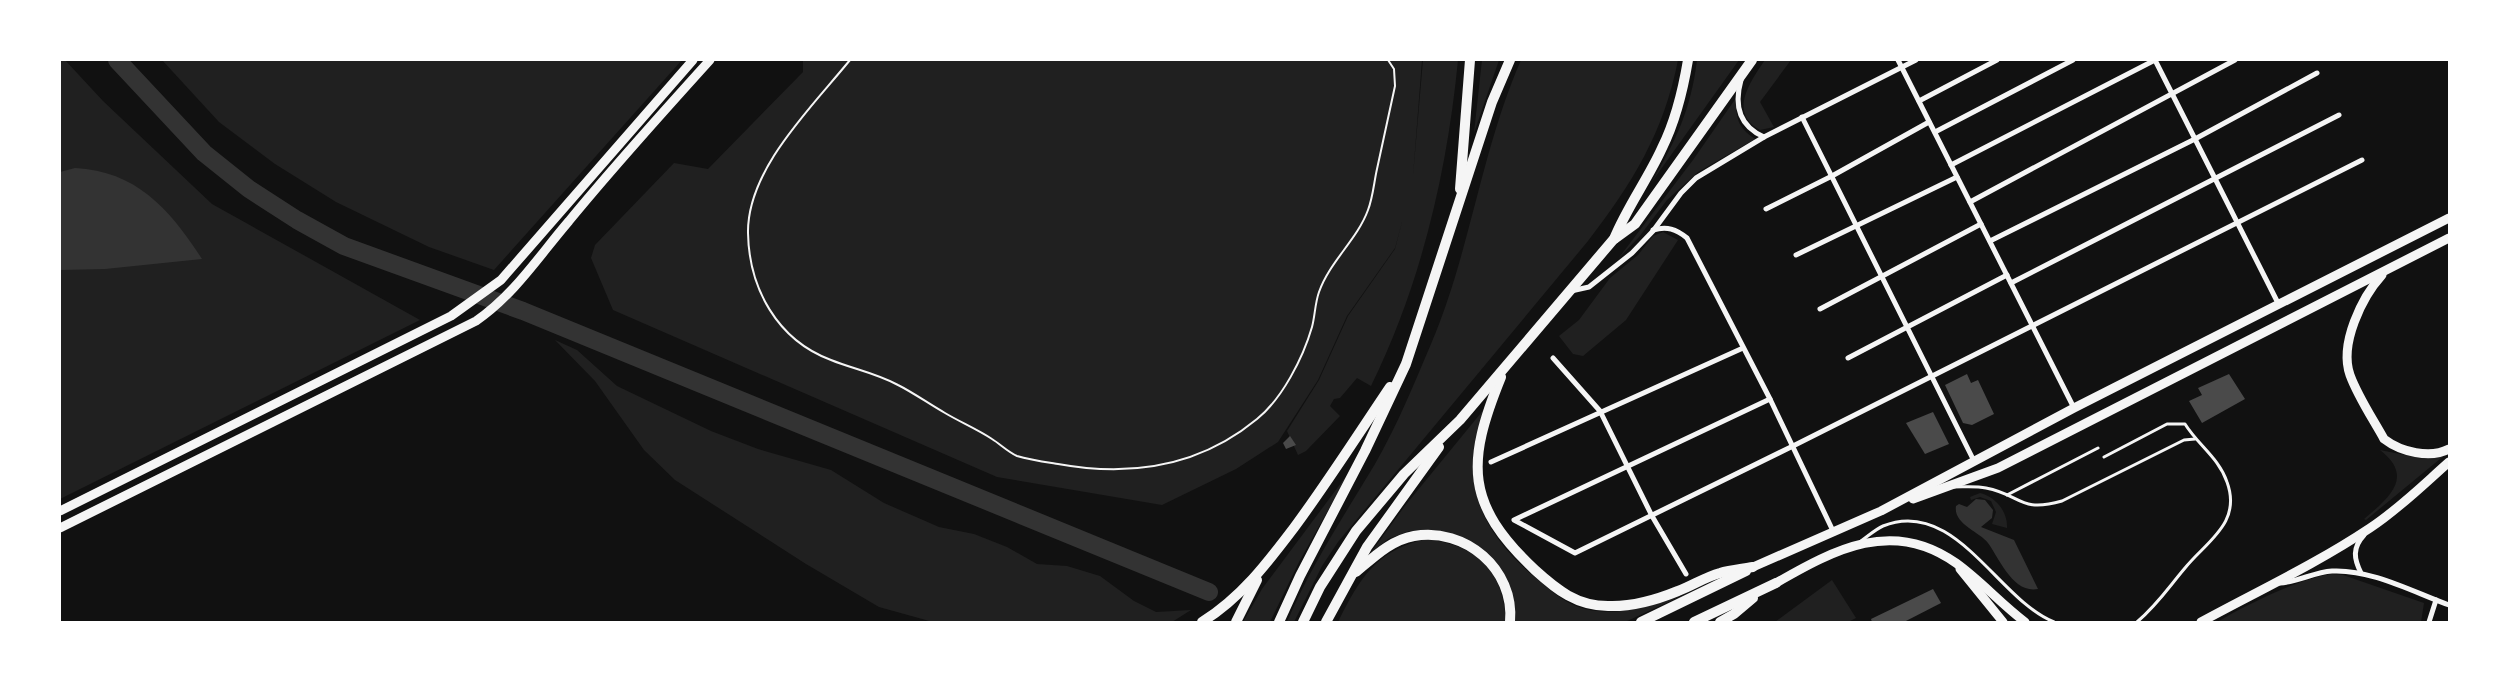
<svg xmlns="http://www.w3.org/2000/svg" width="2509" height="682" viewBox="0 0 2509 682" font-family="'Public Sans',sans-serif">
<rect width="100%" height="100%" fill="#111"/>
<g fill="#202020">
<path d="M60,60H65L103,101L212,204L420,320L60,499Z"/>
<path d="M162,60H682L494,270L429,247L336,202L275,164L219,122Z"/>
<path d="M803,60H1422L1413,176L1423,60H1458C1447,173 1421,284 1371,386L1357,378L1340,398L1334,399L1330,406L1340,416L1306,451L1298,455L1287,431L1319,380L1348,316L1395,249L1403,218L1395,248L1347,316L1318,380L1278,442L1236,469L1162,505L997,477L613,310L591,258L595,245L674,163L708,169L803,72Z"/>
<path d="M1482,60H1499L1474,133L1481,69Z"/>
<path d="M1521,60H1678C1664,132 1632,184 1588,241L1338,542L1322,566L1294,622H1287C1311,565 1344,516 1375,464C1397,426 1414,384 1431,344C1470,253 1481,151 1521,60Z"/>
<path d="M1697,60H1739L1651,183C1676,141 1691,109 1697,60Z"/>
<path d="M1765,60H1791L1760,102L1774,127L1760,130C1728,113 1750,82 1765,60Z"/>
<path d="M1736,98C1736,118 1737,127 1755,139L1698,172L1667,200L1639,237L1618,259L1693,160Z"/>
<path d="M1663,232L1678,240L1626,320L1583,356L1573,354L1559,336L1579,320L1610,278L1638,255L1653,236Z"/>
<path d="M555,340L577,350L617,386L711,431L758,449L831,470L884,503L939,527L974,534L1007,547L1037,564L1067,566L1100,576L1134,601L1156,612L1191,610L1172,622H933L879,607L806,564L675,480L644,450L595,381Z"/>
<path d="M1485,408C1456,479 1480,532 1537,579C1553,592 1565,604 1585,609C1617,617 1649,606 1679,597L1625,622H1515L1514,606L1483,550L1463,537L1436,530L1409,531L1388,539L1370,554L1404,507Z"/>
<path d="M2380,450L2425,459L2446,454L2366,520L2364,519C2389,498 2415,477 2380,450Z"/>
<path d="M1350,471L1299,562L1270,622H1243L1262,589Z"/>
<path d="M1980,493C1996,497 2008,512 2007,528L1992,524L1996,512L1991,501L1980,497L1971,500L1970,497Z"/>
<path d="M1427,539C1478,546 1503,570 1506,622H1338C1359,579 1377,549 1427,539Z"/>
<path d="M2332,574L2343,575L2424,603L2421,622H2217C2246,605 2300,578 2332,574Z"/>
<path d="M1832,580L1856,618L1848,622H1775Z"/>
</g>
<g fill="#333">
<path d="M75,168C137,171 170,210 202,259L105,269L60,270V172Z"/>
<path d="M1976,499L1985,500L1993,510L1992,518L1981,527L2014,540L2038,589C2013,594 1999,558 1988,543C1980,532 1953,524 1956,506L1959,504L1967,507Z"/>
</g>
<g fill="none" stroke-linecap="round" stroke-linejoin="round">
<path stroke="#333" stroke-width="18" d="M117,60L204,153L249,189L297,220L344,246L523,311L1209,592"/>
</g>
<g fill="#4a4a4a">
<path d="M1967,374L1971,383L1978,380L1994,414L1972,425L1963,423L1945,385Z"/>
<path d="M2229,374L2245,399L2202,423L2189,401L2202,395L2198,388Z"/>
<path d="M1933,412L1949,444L1925,454L1906,423Z"/>
<path d="M1290,436L1296,445L1286,449L1283,443Z"/>
<path d="M1933,589L1941,603L1904,622H1872L1871,619Z"/>
</g>
<g fill="none" stroke-linecap="round" stroke-linejoin="round">
<path stroke="#f5f5f5" stroke-width="2" d="M850,60C812,107 747,169 748,233C749,288 777,340 831,360C853,369 876,373 898,385C914,393 929,404 945,413C960,422 977,429 992,439C1000,444 1008,452 1017,456C1030,460 1045,462 1058,464C1130,477 1199,467 1257,419C1282,399 1303,358 1312,327C1315,316 1315,303 1319,292C1330,261 1357,240 1368,210C1373,197 1374,182 1377,169C1383,141 1389,114 1395,86L1394,69L1388,60"/>
<g stroke="#f5f5f5" stroke-width="3">
<path d="M2104,457L2167,424H2185C2198,445 2219,458 2227,482C2242,523 2207,541 2185,568C2168,588 2158,604 2137,622"/>
<path d="M1954,487C1965,487 1976,486 1986,488C2022,495 2019,513 2062,501L2184,440L2195,439"/>
<path d="M2007,495L2098,448"/>
<path d="M1861,541C1868,536 1876,529 1883,526C1955,497 1998,600 2054,622"/>
</g>
<g stroke="#f5f5f5" stroke-width="5">
<path d="M1898,60L2074,408"/>
<path d="M2155,60L2279,305"/>
<path d="M1741,80C1734,105 1739,126 1764,137"/>
<path d="M1919,101L1997,60"/>
<path d="M1802,117L1974,461"/>
<path d="M1935,132L2073,60"/>
<path d="M1951,165L2155,60"/>
<path d="M1970,202L2235,60"/>
<path d="M1766,209L1832,176L1929,122"/>
<path d="M1653,230C1667,226 1676,229 1687,238L1770,399L1834,533"/>
<path d="M1990,241L2195,139L2317,73"/>
<path d="M1796,255L1957,177"/>
<path d="M2011,283L2339,115"/>
<path d="M1571,291L1589,287L1632,253L1653,231L1681,193L1696,178L1764,137L1916,60"/>
<path d="M1820,309L1981,224"/>
<path d="M1553,358L1600,411L1652,516L1686,574"/>
<path d="M1848,358L2007,275"/>
<path d="M1770,399L1514,520L1575,553L1793,446L2362,160"/>
<path d="M1491,462L1743,348"/>
<path d="M2361,573C2354,559 2352,548 2364,535"/>
<path d="M2280,583C2298,582 2314,572 2332,571C2371,569 2413,592 2449,605"/>
<path d="M2429,622L2436,600"/>
</g>
<g stroke="#f5f5f5" stroke-width="9">
<path d="M60,511L451,316L501,280L693,60"/>
<path d="M60,528L476,321C514,295 539,256 569,221C614,166 662,113 710,60"/>
<path d="M1960,569L2003,622"/>
</g>
<g stroke="#f5f5f5" stroke-width="9">
<path d="M2382,275C2362,297 2339,344 2350,375C2358,397 2373,419 2384,439C2401,452 2430,459 2449,449"/>
<path d="M1913,499L1998,468L2449,238"/>
<path d="M1753,567L1881,511L2074,408L2449,218"/>
<path d="M1776,583C1835,549 1893,518 1956,563C1981,581 2001,604 2025,622"/>
<path d="M2201,622C2258,591 2316,564 2370,528C2399,509 2424,484 2449,462"/>
</g>
<g stroke="#f5f5f5" stroke-width="10">
<path d="M1460,189L1470,60"/>
<path d="M1614,239C1627,207 1648,179 1662,148C1676,120 1683,90 1688,60"/>
<path d="M1501,377C1466,463 1465,504 1535,570C1557,590 1577,606 1608,606C1631,607 1656,600 1678,591C1692,586 1705,577 1720,573C1730,570 1742,569 1753,567"/>
<path d="M1356,572C1374,557 1391,540 1414,536C1465,527 1515,569 1510,622"/>
<path d="M1202,622C1242,597 1268,562 1296,525C1329,480 1359,433 1390,387"/>
<path d="M1236,622L1257,580"/>
<path d="M1279,622L1300,576L1365,451L1406,364L1492,102L1510,60"/>
<path d="M1303,622L1320,587L1356,531L1404,474L1460,420L1613,240L1635,224L1752,60"/>
<path d="M1326,622L1367,547L1439,447"/>
<path d="M1641,622L1746,571"/>
<path d="M1694,622L1776,583"/>
<path d="M1720,622L1734,614L1753,598"/>
</g>
</g>
<rect width="2509" height="682" fill="none" stroke="#ffffff" stroke-width="122"/>
</svg>
